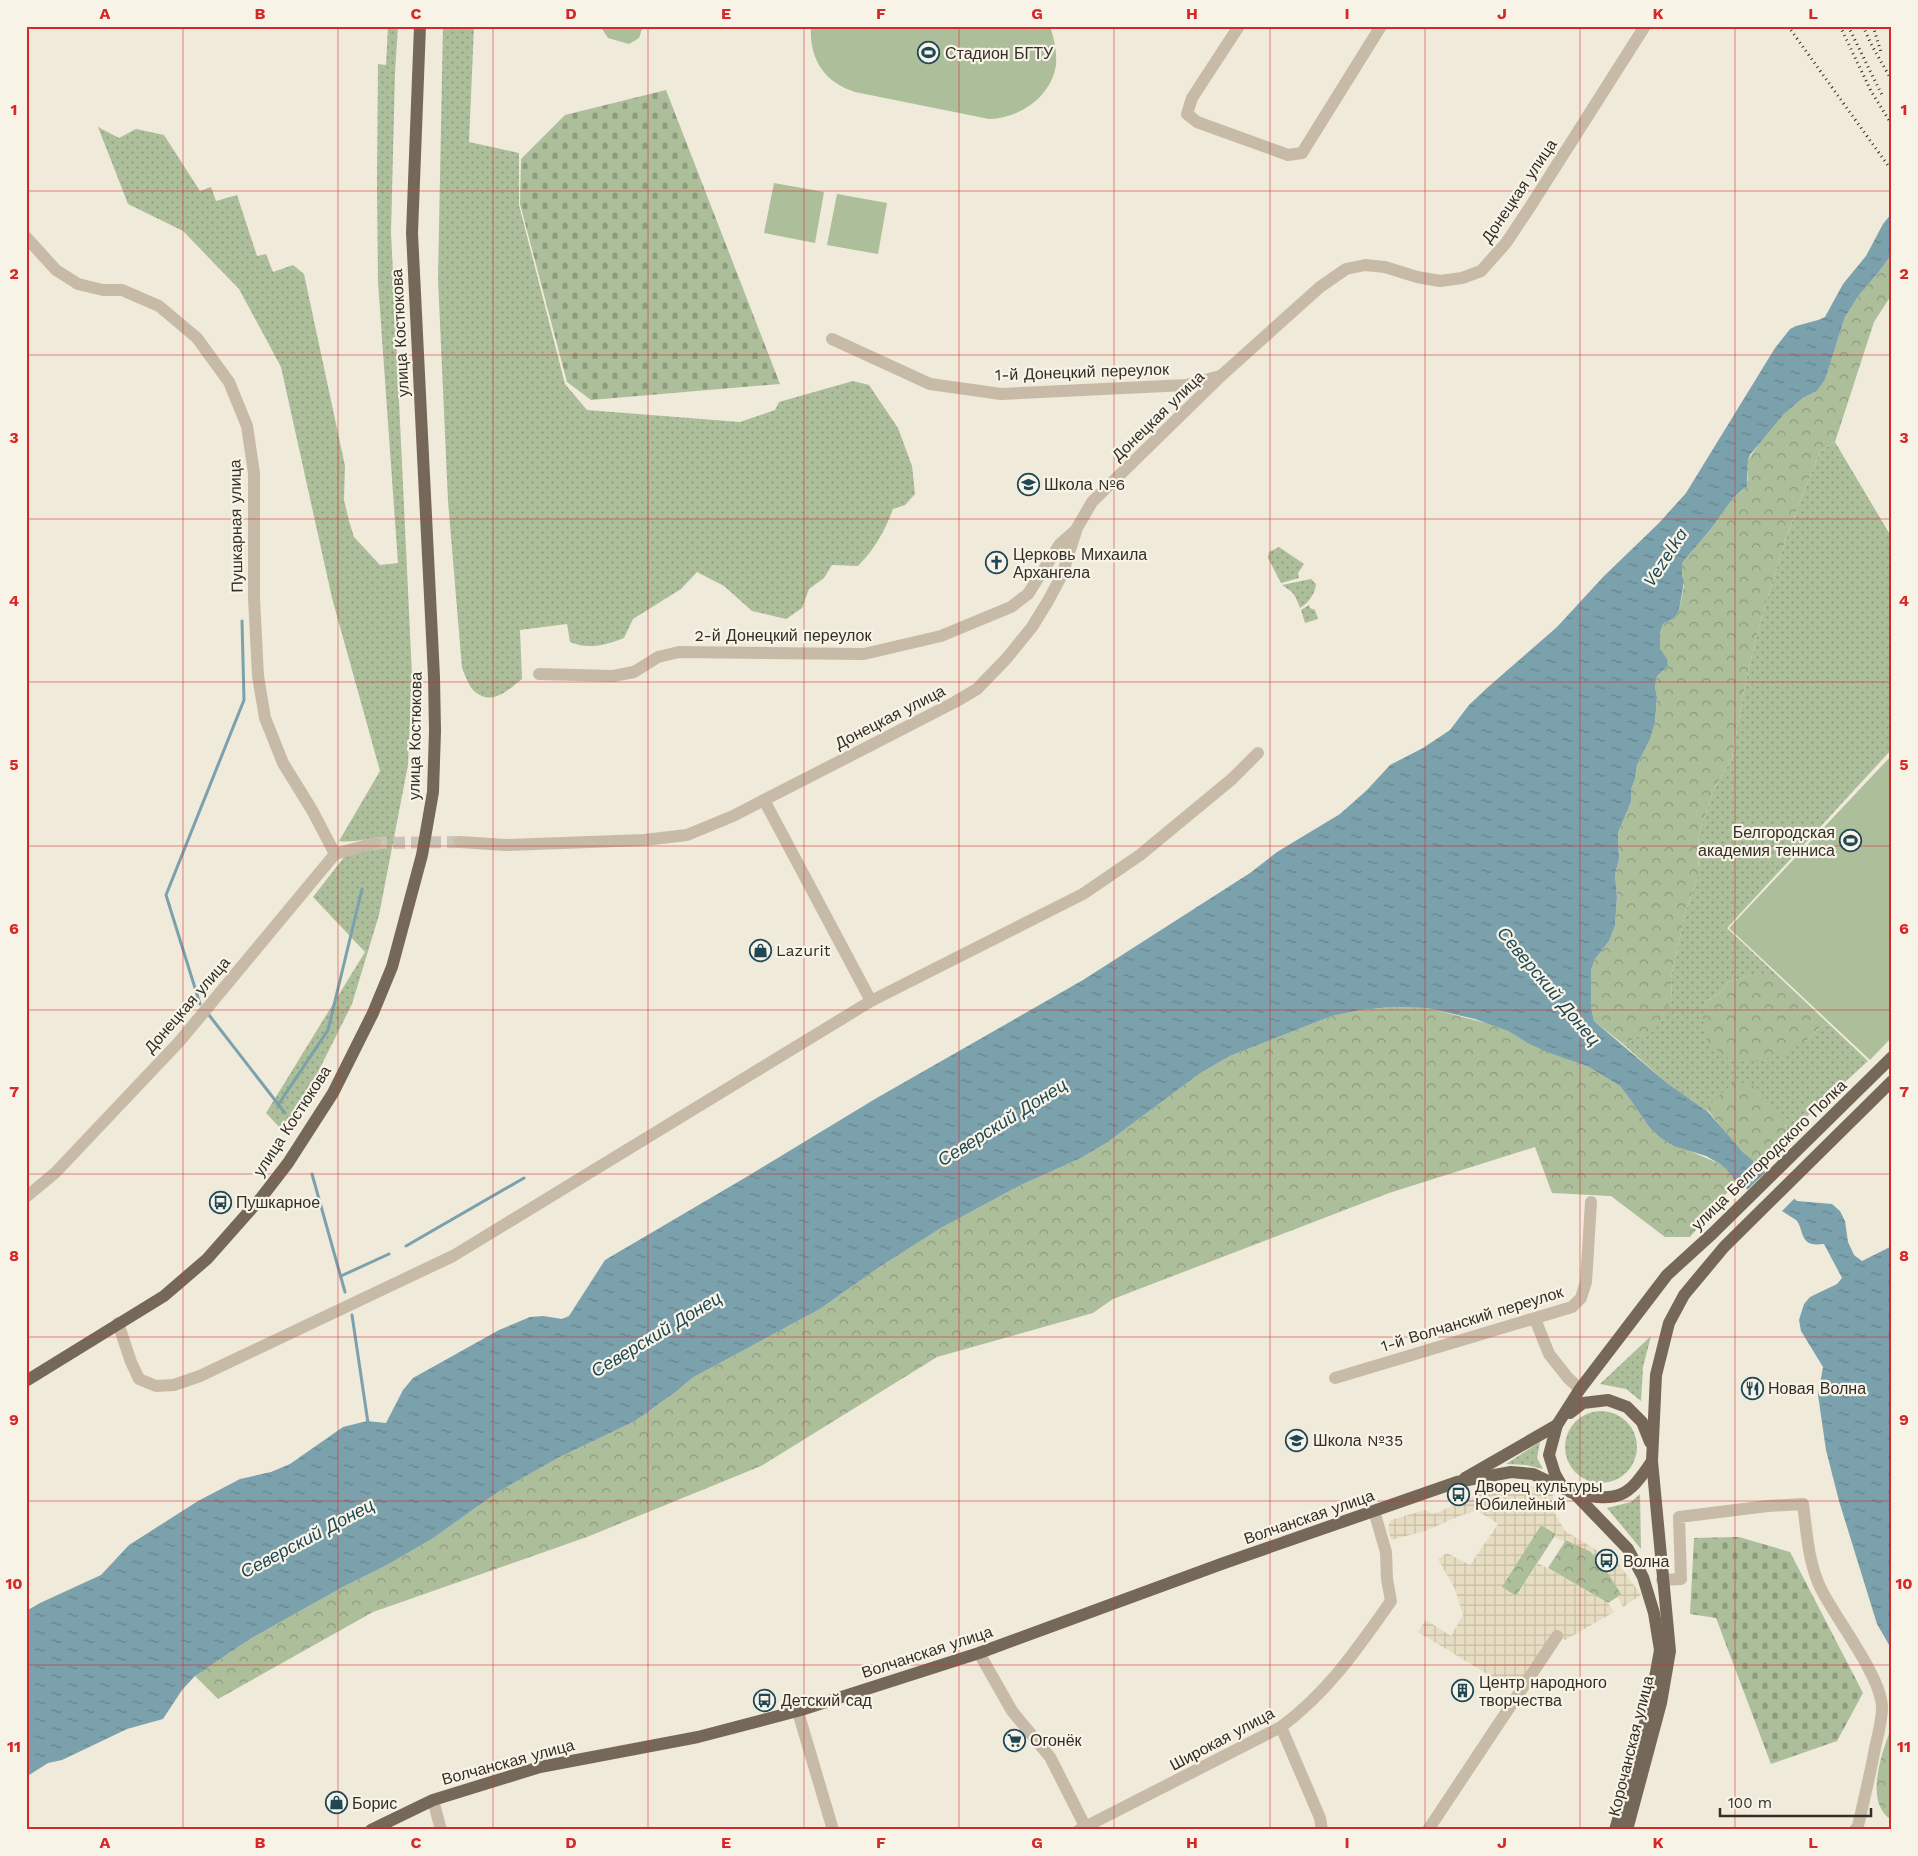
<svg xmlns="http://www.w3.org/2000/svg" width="1918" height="1856" viewBox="0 0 1918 1856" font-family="'Work Sans',sans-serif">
<defs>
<pattern id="grass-dots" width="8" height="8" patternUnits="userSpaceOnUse" patternTransform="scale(1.25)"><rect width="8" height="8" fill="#adbe9b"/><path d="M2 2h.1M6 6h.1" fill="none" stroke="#8e9b7e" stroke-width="1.8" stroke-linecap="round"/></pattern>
<pattern id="forest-crowns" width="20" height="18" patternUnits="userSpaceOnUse" patternTransform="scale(1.25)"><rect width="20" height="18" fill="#adbe9b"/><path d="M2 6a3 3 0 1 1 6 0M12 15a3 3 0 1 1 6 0" fill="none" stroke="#8e9b7e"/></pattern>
<pattern id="cemetery-stones" width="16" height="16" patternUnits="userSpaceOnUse" patternTransform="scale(1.25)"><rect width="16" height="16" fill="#adbe9b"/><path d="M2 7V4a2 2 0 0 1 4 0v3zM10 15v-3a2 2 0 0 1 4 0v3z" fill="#8e9b7e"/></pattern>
<pattern id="plaza-grid" width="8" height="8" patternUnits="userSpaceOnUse" patternTransform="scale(1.25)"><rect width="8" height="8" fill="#e7ddc2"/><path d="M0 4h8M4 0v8" fill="none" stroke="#c7bea7"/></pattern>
<pattern id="water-ripples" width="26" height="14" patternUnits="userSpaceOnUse" patternTransform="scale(1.25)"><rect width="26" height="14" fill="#7ba1ac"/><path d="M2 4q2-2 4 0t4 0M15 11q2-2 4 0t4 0" fill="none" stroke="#66848c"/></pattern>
</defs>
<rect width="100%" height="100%" fill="#f0eadb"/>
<g fill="url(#grass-dots)">
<path d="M388,26H398L395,73L391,232L412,675L408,765L379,915L352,1004L315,1078L283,1131L266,1113L365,952L313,897L345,856L361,851L379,849L378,838C365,839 352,843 339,841L380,771L332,598L281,367L239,289L183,231L128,204L98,127L119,138L136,129L164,135L200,191L211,187L216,201L237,195L257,256L266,254L273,272L293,265L304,274L345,466L344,500L349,521L354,537L380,565L398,563L378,282L377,182L378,64L386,65Z"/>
<path d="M443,26H474L469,142L519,153V205L565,384L587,410L740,422L775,410L779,402L853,381L869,385L898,428L912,466L915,494L905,505L893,509C885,531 874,550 858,566L832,565L824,578L809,589L802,608L786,619L752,611L724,586L697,572L681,589L633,619L624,638C605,645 589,650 570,642L567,624L520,630L522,679C508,690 493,706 475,692C469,687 465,675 462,668L448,501L438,279Z"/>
<path d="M1835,442L1892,538V749L1727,928L1778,976H1749L1728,982L1719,994L1704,1003L1806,1041L1820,1027L1830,1025L1868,1061L1788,1134L1786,1125L1706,1107L1708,1112L1667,1083L1623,1044L1655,1028L1672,1000L1671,978L1685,914L1698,876L1699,833L1714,789L1732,758L1746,680L1760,622L1787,535L1820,451Z"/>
<path d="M1279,547L1304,564L1298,573L1299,578L1281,583L1268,558L1269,552Z"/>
<path d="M1311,579L1316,584C1315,595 1308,603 1300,608C1295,594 1294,593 1282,585Z"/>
<path d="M1309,605L1310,608L1315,610L1318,619L1305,623L1301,610Z"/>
<path d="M1651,1336L1643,1367L1641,1401L1626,1389L1600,1384Z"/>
<circle cx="1601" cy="1447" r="36"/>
<path d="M1540,1442L1537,1458L1543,1469L1526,1465L1506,1464Z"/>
<path d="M1640,1494L1641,1549L1607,1508L1631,1502Z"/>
</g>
<g fill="url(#forest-crowns)">
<path d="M1892,254V294L1874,322L1835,442L1820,451L1787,535L1760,622L1746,680L1732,758L1714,789L1699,833L1698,876L1685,914L1671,978L1672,1000L1656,1028L1623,1044L1594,1021L1591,1007V970L1595,959L1609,941L1615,926L1617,897L1615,874L1619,859L1618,833L1631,802V790L1635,779L1637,765L1650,739L1655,723L1657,698L1655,687L1656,681L1657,676L1668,666C1667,659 1664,658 1661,652C1657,644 1660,632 1663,624L1675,618L1679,610L1684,586L1681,567L1682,563L1710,530L1734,497L1743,490L1748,480V460L1759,444L1784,414L1803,398L1817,391L1825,380L1845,317L1859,295L1878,273Z"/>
<path d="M1749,976H1778L1830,1025L1820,1027L1806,1041L1783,1054L1757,1061L1729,1059L1707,1042L1703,1018L1704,1003L1719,994L1728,982Z"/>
<path d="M1391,1007L1427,1008L1494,1025L1508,1031L1527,1043L1587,1066L1620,1086L1629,1098L1649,1127L1690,1151L1720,1164L1726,1169L1736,1182L1690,1237H1665L1611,1196L1552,1193L1535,1147L1389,1193L1113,1299L1093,1313L937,1357L761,1466L587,1537L373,1612L218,1699L195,1676L250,1639L343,1587L387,1565L432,1539L498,1492L558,1458L635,1421L677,1391L692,1378L820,1309L878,1268L941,1228L1021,1185L1081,1158L1108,1142L1199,1074L1230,1056L1332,1016L1361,1010Z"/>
<path d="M1733,1083H1751L1786,1126L1788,1134L1755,1164L1728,1136L1706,1108Z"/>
<path d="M1541,1525L1556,1534L1516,1596L1501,1587Z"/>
<path d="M1566,1540L1590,1551L1606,1569L1622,1594L1608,1603L1548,1568Z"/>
<path d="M1890,1731L1892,1733V1820C1864,1804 1881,1755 1890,1731Z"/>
</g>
<g fill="url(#cemetery-stones)">
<path d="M666,90L780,384L591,400L567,382L520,204L521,159L565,115Z"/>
<path d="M1739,1537L1790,1552L1863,1693L1837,1741L1771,1764L1716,1618L1690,1614L1694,1538Z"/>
</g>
<g fill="#adbe9b">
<path d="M603,26H643L639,38L629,44L608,38L602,29Z"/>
<path d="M811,26H1050C1054,39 1057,51 1056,65C1051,97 1020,118 989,119L855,92C824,82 809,59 811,26Z"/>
<path d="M774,183L824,192L815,243L764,233Z"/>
<path d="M837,194L887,203L878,254L827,245Z"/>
<path d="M1892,755V1037L1870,1060L1729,928Z"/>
</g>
<path fill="url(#plaza-grid)" d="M1507,1484L1530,1486L1545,1490L1553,1495L1554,1512L1565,1531L1618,1563L1641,1595L1623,1607L1618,1597L1621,1594L1606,1570L1591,1552L1566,1540L1565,1542L1555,1537L1556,1534L1541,1525L1502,1587L1516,1596L1538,1563L1608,1603L1614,1612L1565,1640L1557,1636L1515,1691L1418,1632L1426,1620L1451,1636L1463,1615L1455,1589L1438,1559L1447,1553L1470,1565L1498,1524L1488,1517L1476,1511L1462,1515L1425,1531L1391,1540L1388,1527L1391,1520L1425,1510L1434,1514L1487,1490Z"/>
<path fill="url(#water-ripples)" d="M1892,213V254L1878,273L1859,295L1845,317L1825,380L1817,391L1803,398L1784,414L1750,455L1748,460L1747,486L1734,497L1710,530L1682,563V575L1684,582L1679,610L1675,618L1663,624L1660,633V649L1667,659L1668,666L1657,676L1656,681L1655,687L1657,697L1655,723L1650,739L1637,765L1635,779L1631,790V802L1618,833L1619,859L1615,874L1617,897L1615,926L1609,941L1595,959L1591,970V1007L1594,1021L1667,1083L1708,1112L1742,1151L1797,1201L1832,1204L1840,1211L1845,1221L1848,1242L1854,1255L1862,1261L1892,1246V1650L1877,1624L1839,1501L1826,1450L1818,1395L1823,1367L1801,1331L1799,1320L1804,1304L1810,1297L1837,1284L1842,1278L1824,1244C1820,1244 1816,1245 1812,1244C1800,1241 1803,1227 1796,1220L1736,1182L1726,1169L1720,1164L1706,1156L1674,1146L1661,1138L1649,1127L1629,1098L1620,1086L1587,1066L1550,1053L1527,1043L1508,1031L1475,1019L1427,1008L1391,1007L1361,1010L1332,1016L1230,1056L1199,1074L1108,1142L1081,1158L1021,1185L941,1228L878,1268L820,1309L692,1378L677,1391L635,1421L558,1458L498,1492L432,1539L387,1565L343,1587L250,1639L195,1676L182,1690L163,1719L127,1729L62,1760L48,1763L26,1777V1611L40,1603L101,1575L129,1545L198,1501L240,1479L271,1472L290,1464L343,1427L367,1421L386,1423L403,1390L413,1378L499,1330L530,1317L543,1316L562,1319L569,1316L605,1260L748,1176L875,1099L1083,980L1250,873L1277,852L1340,814L1367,790L1390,765L1423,748L1450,730L1469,705L1487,688L1557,627L1604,576L1659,523L1686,493L1775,348L1790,329L1796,326L1818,320L1825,317L1843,284L1866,256L1883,224Z"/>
<path fill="#f0eadb" d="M1767,1171L1796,1197L1779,1214L1746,1191Z"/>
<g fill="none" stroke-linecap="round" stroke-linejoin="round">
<g stroke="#7ba1ac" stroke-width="3">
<path d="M200,1004L166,895L244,700L242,621"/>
<path d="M209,1015L285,1113"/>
<path d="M278,1105L328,1030L362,889"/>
<path d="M312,1174L345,1292"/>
<path d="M406,1246L524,1178"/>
<path d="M341,1276L389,1254"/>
<path d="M352,1315L368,1423"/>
</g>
<path stroke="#cac4b7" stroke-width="12" stroke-dasharray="12 6" stroke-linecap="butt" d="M375,843L460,842"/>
<g stroke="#c7bba7" stroke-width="12">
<path d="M1239,26L1192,98L1187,114L1197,122L1288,155L1302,153L1381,26"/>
<path d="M26,237L56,270L78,284L103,290H122L159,306L197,338L229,382L247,426L254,473V598L258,676L265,718L283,763L312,810L335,854"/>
<path d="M832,339L930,384L1001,394L1186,385L1220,376"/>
<path d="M539,674L613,676L634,672L658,657L679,652L864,654L941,636L1011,607L1028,594L1060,544L1076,530"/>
<path d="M460,842L505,845L644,840L687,835L733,816L955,702L977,689L1006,659L1032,627L1048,601L1062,575L1077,528L1092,502L1222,375L1320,287L1346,269L1365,265L1385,267L1417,277L1440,281L1462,278L1481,271L1506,243L1530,207L1645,26"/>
<path d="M871,1001L1083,894L1140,855L1232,779L1258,753"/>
<path d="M26,1197L55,1173L179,1042L335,854L375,843"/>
<path d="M1535,1319L1549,1354L1568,1378L1580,1389"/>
<path d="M118,1323L131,1362L139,1379L156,1386L174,1385L200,1376L453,1256L871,1001L764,800"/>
<path d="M1335,1378L1572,1307L1581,1298L1586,1282L1591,1202"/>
<path d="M1662,1580L1681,1579L1679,1517L1768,1506L1803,1504C1807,1534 1808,1562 1821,1589C1836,1619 1881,1676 1882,1707C1882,1721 1878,1735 1875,1748C1870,1775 1864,1800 1858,1826L1855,1830"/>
<path d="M979,1653L1012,1711L1050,1757L1087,1830"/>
<path d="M798,1712L833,1830"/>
<path d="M1281,1727L1320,1818L1322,1830"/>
<path d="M433,1800L441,1830"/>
<path d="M1079,1830L1281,1727C1329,1691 1357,1649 1391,1601L1387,1579L1386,1552L1374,1511"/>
<path d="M1428,1830L1557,1636"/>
</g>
<g stroke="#766859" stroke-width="12">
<path d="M26,1381L164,1296L207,1259L261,1198L288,1163L333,1093L373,1013L392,967L422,855L433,792L435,731L434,677L412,233L420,26"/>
<path d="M1570,1413L1583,1403L1608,1400L1627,1407L1642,1422L1650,1442"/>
<path d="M1465,1478L1557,1425"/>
<path d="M1563,1488L1555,1474L1549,1455L1557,1425L1580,1389L1667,1275L1712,1234L1892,1057"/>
<path d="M1575,1494C1619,1501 1627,1499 1652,1461"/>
<path d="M371,1830L433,1800L540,1767L698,1737L801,1710L979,1653L1224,1563L1457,1482L1511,1472L1533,1474L1575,1494L1628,1549L1643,1577L1654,1613L1660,1650L1650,1705L1615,1830"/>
<path d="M1627,1830L1661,1703L1670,1651L1652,1461L1656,1375L1669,1323L1684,1295L1724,1247L1892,1081"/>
</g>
<g stroke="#342e27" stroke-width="3" stroke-dasharray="1 4" stroke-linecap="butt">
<path d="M1788,26L1892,171"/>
<path d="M1840,26L1871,91L1892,125"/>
<path d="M1848,26L1882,95"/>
<path d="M1863,26L1871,44L1892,81"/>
<path d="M1873,26L1881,52"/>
</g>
</g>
<path fill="none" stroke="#d62828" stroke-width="1" stroke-opacity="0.55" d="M183,26V1830M338,26V1830M493,26V1830M648,26V1830M804,26V1830M959,26V1830M1114,26V1830M1270,26V1830M1425,26V1830M1580,26V1830M1735,26V1830M26,191H1892M26,355H1892M26,519H1892M26,682H1892M26,846H1892M26,1010H1892M26,1174H1892M26,1337H1892M26,1501H1892M26,1665H1892"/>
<defs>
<symbol id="stadium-ring" viewBox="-11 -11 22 22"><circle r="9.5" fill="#f8f3e7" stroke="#1f4754" stroke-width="1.5"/><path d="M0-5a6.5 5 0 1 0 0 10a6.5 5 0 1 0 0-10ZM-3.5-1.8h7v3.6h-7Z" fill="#1f4754"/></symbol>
<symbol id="school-ring" viewBox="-11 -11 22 22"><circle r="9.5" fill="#f8f3e7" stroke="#1f4754" stroke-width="1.5"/><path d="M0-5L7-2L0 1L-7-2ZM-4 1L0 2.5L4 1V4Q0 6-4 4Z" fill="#1f4754"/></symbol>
<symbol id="church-ring" viewBox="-11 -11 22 22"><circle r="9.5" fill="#f8f3e7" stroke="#1f4754" stroke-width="1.5"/><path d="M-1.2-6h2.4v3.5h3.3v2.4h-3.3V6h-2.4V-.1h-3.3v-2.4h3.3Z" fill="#1f4754"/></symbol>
<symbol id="shop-ring" viewBox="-11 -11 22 22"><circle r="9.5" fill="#f8f3e7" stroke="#1f4754" stroke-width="1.5"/><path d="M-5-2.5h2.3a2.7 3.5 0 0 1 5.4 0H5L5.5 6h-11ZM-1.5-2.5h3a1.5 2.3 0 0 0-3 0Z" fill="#1f4754"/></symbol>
<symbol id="bus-ring" viewBox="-11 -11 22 22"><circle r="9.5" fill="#f8f3e7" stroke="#1f4754" stroke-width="1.5"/><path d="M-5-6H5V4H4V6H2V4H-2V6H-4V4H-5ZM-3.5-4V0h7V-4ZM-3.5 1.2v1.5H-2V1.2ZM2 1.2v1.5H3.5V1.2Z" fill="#1f4754"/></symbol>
<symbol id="restaurant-ring" viewBox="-11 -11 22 22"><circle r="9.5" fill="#f8f3e7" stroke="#1f4754" stroke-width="1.5"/><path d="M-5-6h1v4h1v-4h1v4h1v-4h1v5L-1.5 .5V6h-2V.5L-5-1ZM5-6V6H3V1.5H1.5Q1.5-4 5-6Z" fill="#1f4754"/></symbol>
<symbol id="building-ring" viewBox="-11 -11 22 22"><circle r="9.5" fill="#f8f3e7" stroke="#1f4754" stroke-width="1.5"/><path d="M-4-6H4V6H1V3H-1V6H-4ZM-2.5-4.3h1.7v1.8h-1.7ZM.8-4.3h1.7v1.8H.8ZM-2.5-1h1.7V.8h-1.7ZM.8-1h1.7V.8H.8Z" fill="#1f4754"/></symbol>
<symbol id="supermarket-ring" viewBox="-11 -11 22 22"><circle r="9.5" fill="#f8f3e7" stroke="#1f4754" stroke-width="1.5"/><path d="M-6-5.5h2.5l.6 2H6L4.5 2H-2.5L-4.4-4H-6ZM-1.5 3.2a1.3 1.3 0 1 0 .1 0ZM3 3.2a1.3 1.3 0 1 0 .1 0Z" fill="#1f4754"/></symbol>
</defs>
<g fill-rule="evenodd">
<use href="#stadium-ring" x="916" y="40" width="25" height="25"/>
<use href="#school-ring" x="1016" y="472" width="25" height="25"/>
<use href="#church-ring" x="984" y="550" width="25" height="25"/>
<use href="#stadium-ring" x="1838" y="828" width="25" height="25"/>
<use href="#shop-ring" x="748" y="938" width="25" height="25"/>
<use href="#bus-ring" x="208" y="1190" width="25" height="25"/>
<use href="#restaurant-ring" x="1740" y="1376" width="25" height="25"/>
<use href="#school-ring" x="1284" y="1428" width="25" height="25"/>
<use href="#bus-ring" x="1446" y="1482" width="25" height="25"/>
<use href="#bus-ring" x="1594" y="1548" width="25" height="25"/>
<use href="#building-ring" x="1450" y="1678" width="25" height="25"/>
<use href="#bus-ring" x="752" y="1688" width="25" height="25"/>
<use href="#supermarket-ring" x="1002" y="1728" width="25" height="25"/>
<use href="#shop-ring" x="324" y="1790" width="25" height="25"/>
</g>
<g text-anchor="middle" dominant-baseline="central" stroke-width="4.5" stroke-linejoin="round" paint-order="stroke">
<g font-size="16" fill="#342e27" stroke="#f8f3e7" text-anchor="start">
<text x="945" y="53">Стадион БГТУ</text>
<text x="1044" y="484">Школа №6</text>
<text x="1013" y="554">Церковь Михаила<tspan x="1013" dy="18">Архангела</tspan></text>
<text x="1835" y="832" text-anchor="end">Белгородская<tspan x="1835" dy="18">академия тенниса</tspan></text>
<text x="776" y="950">Lazurit</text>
<text x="236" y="1202">Пушкарное</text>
<text x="1768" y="1388">Новая Волна</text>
<text x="1313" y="1440">Школа №35</text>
<text x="1475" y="1486">Дворец культуры<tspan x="1475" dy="18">Юбилейный</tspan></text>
<text x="1623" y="1561">Волна</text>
<text x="1479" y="1682">Центр народного<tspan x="1479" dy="18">творчества</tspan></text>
<text x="781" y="1700">Детский сад</text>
<text x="1030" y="1740">Огонёк</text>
<text x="352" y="1803">Борис</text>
</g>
<g font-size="16" fill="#342e27" stroke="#f8f3e7">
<text transform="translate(1519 191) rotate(-56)">Донецкая улица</text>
<text transform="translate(400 333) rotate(-93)">улица Костюкова</text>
<text transform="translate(1082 372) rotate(-2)">1-й Донецкий переулок</text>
<text transform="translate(1158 416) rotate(-44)">Донецкая улица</text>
<text transform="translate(236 526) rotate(-91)">Пушкарная улица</text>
<text x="783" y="635">2-й Донецкий переулок</text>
<text transform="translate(890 717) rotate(-27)">Донецкая улица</text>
<text transform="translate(415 736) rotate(-89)">улица Костюкова</text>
<text transform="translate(187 1005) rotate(-49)">Донецкая улица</text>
<text transform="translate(292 1121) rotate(-57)">улица Костюкова</text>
<text transform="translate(1769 1155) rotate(-44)">улица Белгородского Полка</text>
<text transform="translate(1472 1319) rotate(-17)">1-й Волчанский переулок</text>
<text transform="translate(1309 1517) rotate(-19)">Волчанская улица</text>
<text transform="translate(927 1652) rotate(-18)">Волчанская улица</text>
<text transform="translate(1222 1739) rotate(-28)">Широкая улица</text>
<text transform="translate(1631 1746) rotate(-76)">Корочанская улица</text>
<text transform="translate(508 1762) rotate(-15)">Волчанская улица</text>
</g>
<g font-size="18" font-style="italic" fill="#1f4754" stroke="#f8f3e7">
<text transform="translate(1665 557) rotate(-57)">Vezelka</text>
<text transform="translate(1549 986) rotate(50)">Северский Донец</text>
<text transform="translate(1002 1122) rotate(-32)">Северский Донец</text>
<text transform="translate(656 1334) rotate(-31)">Северский Донец</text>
<text transform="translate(307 1538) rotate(-28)">Северский Донец</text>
</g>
</g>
<rect width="1918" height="1856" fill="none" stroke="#f8f3e7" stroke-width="55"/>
<path d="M1720 1808v8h151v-8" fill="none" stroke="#342e27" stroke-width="2.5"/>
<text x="1728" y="1808" font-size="15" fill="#342e27" stroke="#f8f3e7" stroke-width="4" paint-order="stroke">100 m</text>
<rect x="28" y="28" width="1862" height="1800" fill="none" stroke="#d62828" stroke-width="2"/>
<g font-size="16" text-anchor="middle" font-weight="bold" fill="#d62828">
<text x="105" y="19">A</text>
<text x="260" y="19">B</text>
<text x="416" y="19">C</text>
<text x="571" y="19">D</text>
<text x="726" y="19">E</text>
<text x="881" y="19">F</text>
<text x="1037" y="19">G</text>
<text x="1192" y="19">H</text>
<text x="1347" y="19">I</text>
<text x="1502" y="19">J</text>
<text x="1658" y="19">K</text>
<text x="1813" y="19">L</text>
<text x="14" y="115">1</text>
<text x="1904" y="115">1</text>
<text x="14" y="279">2</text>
<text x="1904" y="279">2</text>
<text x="14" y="443">3</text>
<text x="1904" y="443">3</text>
<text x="14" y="606">4</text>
<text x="1904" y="606">4</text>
<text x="14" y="770">5</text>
<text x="1904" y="770">5</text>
<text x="14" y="934">6</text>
<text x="1904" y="934">6</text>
<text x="14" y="1097">7</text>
<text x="1904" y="1097">7</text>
<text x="14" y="1261">8</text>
<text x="1904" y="1261">8</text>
<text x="14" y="1425">9</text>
<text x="1904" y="1425">9</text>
<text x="14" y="1589">10</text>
<text x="1904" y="1589">10</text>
<text x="14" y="1752">11</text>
<text x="1904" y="1752">11</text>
<text x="105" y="1848">A</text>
<text x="260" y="1848">B</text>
<text x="416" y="1848">C</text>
<text x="571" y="1848">D</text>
<text x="726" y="1848">E</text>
<text x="881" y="1848">F</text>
<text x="1037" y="1848">G</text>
<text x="1192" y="1848">H</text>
<text x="1347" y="1848">I</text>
<text x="1502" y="1848">J</text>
<text x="1658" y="1848">K</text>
<text x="1813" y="1848">L</text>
</g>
</svg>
